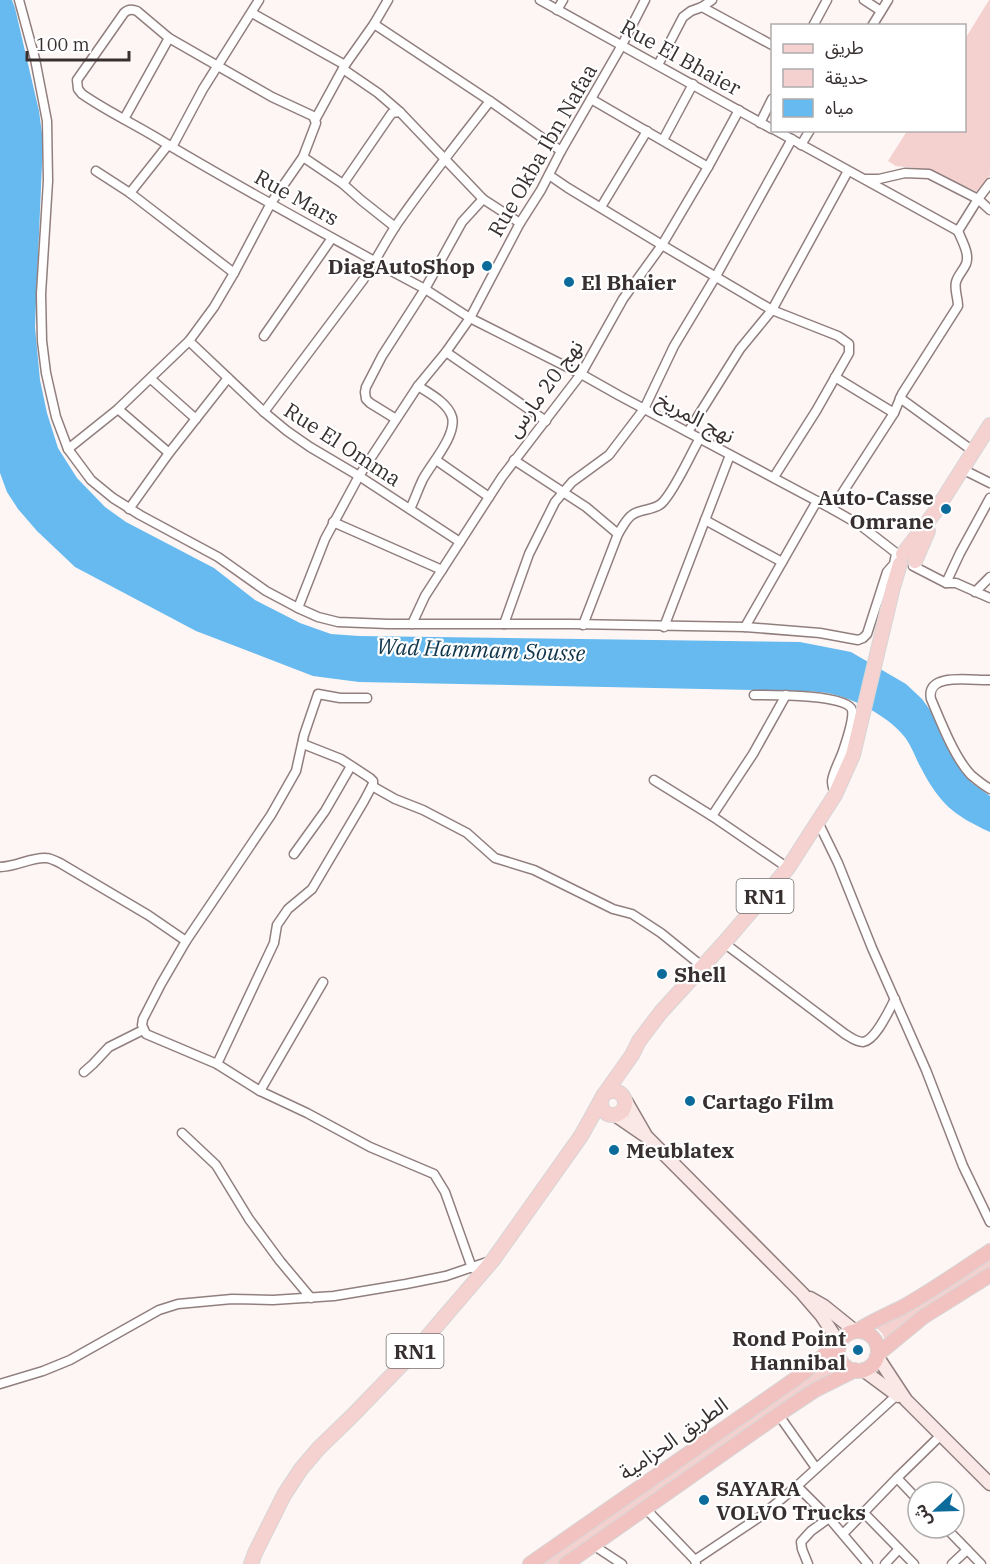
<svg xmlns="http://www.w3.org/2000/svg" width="990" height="1564" viewBox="0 0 990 1564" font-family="'IBM Plex Serif','Noto Sans Arabic',serif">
<rect width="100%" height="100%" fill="#fef6f5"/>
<g fill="#f4d1cf">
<path d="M989,0H990V175L978,192L927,169L896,166L888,161L907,131L964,130L965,39Z"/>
<path d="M990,1256V1270L886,1342L882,1333L873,1325Z"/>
<path d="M828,1356L840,1374L643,1505L559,1564H537Z"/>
</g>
<path fill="#67baef" d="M0,0H12L15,8L39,111L43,141L35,327L40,380L47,413L58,448L77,478L105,507L126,522L214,568L255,600L300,623L331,634L359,636L800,642L851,652L906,684L922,699L933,714L959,767L972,783L990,796V832C953,815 940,804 921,768C915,757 911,744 903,735C888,716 851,697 827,693C820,692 812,691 804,691L359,682L313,676L196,631L75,567L37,531L18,509L7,492L0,473Z"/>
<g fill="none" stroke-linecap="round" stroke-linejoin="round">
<defs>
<g id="minor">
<path d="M19,0L35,59L47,121L48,181L41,294L42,341L46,373L56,417L68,449L91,480L113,498L140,515L218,557L266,591L298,608L318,617L338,622L388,624H571L745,627L820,633L858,640L863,638L867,634L887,572L894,564L896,554"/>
<path d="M540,0L772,129"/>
<path d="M864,0L881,11"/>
<path d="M702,7L772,45"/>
<path d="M557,10L563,0"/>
<path d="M252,13L345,65L374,24L388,0"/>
<path d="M813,26L827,0"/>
<path d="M872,26L888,0"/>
<path d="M658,65L683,17L691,11L702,7L712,0"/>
<path d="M343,69L378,93L400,112"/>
<path d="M591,99L708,167"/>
<path d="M490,101L561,151"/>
<path d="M124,119L169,38"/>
<path d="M315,120L345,65"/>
<path d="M760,123L772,99"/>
<path d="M775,130L958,231L978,199L990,183"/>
<path d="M663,140L693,84"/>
<path d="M801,145L810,130"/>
<path d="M172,147L203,89L259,0"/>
<path d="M303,157L343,184L361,200L395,227"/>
<path d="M96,171L130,193L234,273"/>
<path d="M549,175L568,188L662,245L772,310L838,336L849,344V353L816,411L774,477"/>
<path d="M866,179H879L905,173L929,174L978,199L990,210"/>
<path d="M343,184L389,117L392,113L400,112L483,199L520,223"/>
<path d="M130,193L168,145"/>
<path d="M601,207L647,131"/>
<path d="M264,336L332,238"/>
<path d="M189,341L264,412L287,431L310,447L359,476L460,542"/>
<path d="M446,352L546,421"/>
<path d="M835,377L894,413"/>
<path d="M151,379L196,419"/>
<path d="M900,398L973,451"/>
<path d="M118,409L169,453"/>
<path d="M264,412L363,280C375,262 385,242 397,224C426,182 458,142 490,101L374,24"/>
<path d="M396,419L370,403L366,399L365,392L366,387L382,356L425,289L462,222L483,199"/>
<path d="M688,432L740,349L772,310L848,171"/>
<path d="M68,449L118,409L189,341L214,307L234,273L271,203L303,157L316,123L313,116L272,97L169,38L137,11C132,9 128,9 124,13L77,80L78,89L82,94C105,110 132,123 157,138C228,181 302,221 376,262L382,266L425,289L470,318L581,374L620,396L832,509L860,525L900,556"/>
<path d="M436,460L489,497"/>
<path d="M514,460L586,507L618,534L583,625"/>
<path d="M962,469L990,483"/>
<path d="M129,509L169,453L228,378"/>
<path d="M410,509C415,499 418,489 423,479C431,464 457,435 452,417C448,403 429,393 418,386"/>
<path d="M832,509L894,413L902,394L958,306C958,298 954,289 956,282C958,275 963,271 966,264C970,254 962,241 958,231"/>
<path d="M705,520L782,562"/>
<path d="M333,522L442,570"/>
<path d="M618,534C622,528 626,519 632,515C641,508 654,511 662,503C675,490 690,455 700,438"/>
<path d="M913,566L946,583H956L990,598"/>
<path d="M946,583L960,553L990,498"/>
<path d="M975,592L990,577"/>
<path d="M298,608L325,539L359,476L418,386L446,352L470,318L520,223L541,190L561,151L622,45L645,0"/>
<path d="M412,624L425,596L502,477L581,374L623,299L662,245L708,167L739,110"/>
<path d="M504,624L529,554L555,502L572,482L609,455L644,409L674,346L716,276L792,139"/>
<path d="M664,627L730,455"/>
<path d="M745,627L817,501"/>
<path d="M990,680C975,681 925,671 931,699C941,722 954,757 971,775C977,780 983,785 990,789"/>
<path d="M754,695C769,695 848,694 852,710C854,719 846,742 843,751C840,760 833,772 832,781C832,786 834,791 835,795"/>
<path d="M654,780L712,816L788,868"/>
<path d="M372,786L395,799L423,810L467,833L495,858L534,870L613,909L632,914L661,933L703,967"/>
<path d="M712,816L753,754L786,695"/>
<path d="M818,822L838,863L872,948L926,1070L963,1166L990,1222"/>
<path d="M294,854L325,811L351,766"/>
<path d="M0,867C16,867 31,857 46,858C50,858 56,861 60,863L148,915L186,941L271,815L296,771L304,735L318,694L340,698H367"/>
<path d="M186,941L161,984L143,1019L142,1025L146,1034L217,1064L260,1091L307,1113L370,1147L434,1174L445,1192L472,1268"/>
<path d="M724,943L845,1034C850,1037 856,1042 863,1042C876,1040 889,1010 895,999"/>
<path d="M217,1064L274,943L277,925L288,909L312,889L364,801L373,784V781L370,778L341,759L303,744"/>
<path d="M84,1072L93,1064L109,1047L143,1030"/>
<path d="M260,1091L323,982"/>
<path d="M182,1133L216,1165L249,1219L280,1261L311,1298"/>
<path d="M0,1384L43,1371L70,1360L159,1310L178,1304L232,1299L273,1300L334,1296L406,1284L446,1276L490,1261"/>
<path d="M778,1414L816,1468"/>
<path d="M897,1478L918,1500"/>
<path d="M797,1486L829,1518L868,1564"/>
<path d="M645,1508L695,1560L696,1564"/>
<path d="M864,1513L914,1564"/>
<path d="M946,1528L981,1564"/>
<path d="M843,1534L897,1478L941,1435"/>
<path d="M593,1545L622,1564"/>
<path d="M695,1560L761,1516L797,1486L897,1395"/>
<path d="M808,1564L802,1549L801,1542L811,1531L829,1518"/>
<path d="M885,1564L899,1549"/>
<path d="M952,1564L967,1550"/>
</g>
<g id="secondary">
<path d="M626,1101L645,1134"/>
<path d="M615,1115L647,1137L802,1293L821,1315L840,1344"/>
<path d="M810,1298L824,1306L855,1331"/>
<path d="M877,1356L906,1400L990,1484"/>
<path d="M863,1370L898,1396"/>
</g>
<g id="primary">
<path d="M903,554L935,512L990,425"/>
<path d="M915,561L928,531"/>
<circle cx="613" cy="1103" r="12"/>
<path d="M603,1096L632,1055L639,1041L661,1012L724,943L788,868L835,795L853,755L893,587L900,564"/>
<path d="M251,1564L255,1553L284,1495L301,1469L319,1448L353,1415L416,1350L493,1260L581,1136L601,1100"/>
</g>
<g id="trunk">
<path d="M857,1331C872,1321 887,1315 903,1307C933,1290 962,1270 990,1251"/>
<circle cx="858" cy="1351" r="20"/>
<path d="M878,1354L923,1317L990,1275"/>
<path d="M530,1564L801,1375L829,1351L839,1346"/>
<path d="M566,1564L785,1410L815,1390L855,1370"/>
</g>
</defs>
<use href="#minor" stroke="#917f7e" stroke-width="11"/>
<use href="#secondary" stroke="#917f7e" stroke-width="15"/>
<use href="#primary" stroke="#d7d6d6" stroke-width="16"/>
<use href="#trunk" stroke="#d7d6d6" stroke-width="16"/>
<use href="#minor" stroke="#fff" stroke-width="8"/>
<use href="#secondary" stroke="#fae8e7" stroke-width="12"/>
<use href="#primary" stroke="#f5d1d0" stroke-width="14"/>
<use href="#trunk" stroke="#f2c2c0" stroke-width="14"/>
</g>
<g fill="#0c6b9a" stroke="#fff" stroke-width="2">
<circle cx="487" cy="266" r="6"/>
<circle cx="569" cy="282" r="6"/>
<circle cx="946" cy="509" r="6"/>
<circle cx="662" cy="974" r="6"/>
<circle cx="690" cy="1101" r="6"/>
<circle cx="614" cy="1150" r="6"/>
<circle cx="858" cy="1350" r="6"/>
<circle cx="704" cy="1500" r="6"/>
</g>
<g text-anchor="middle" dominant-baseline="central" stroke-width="4.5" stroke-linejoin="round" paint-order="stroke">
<g fill="#fff" stroke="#746e6e" stroke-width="1.5">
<rect x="736.5" y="879" width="57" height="34" rx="4.5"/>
<rect x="386.5" y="1334" width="57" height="34" rx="4.5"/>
</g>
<g font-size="20" font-weight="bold" fill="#383030">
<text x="765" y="896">RN1</text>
<text x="415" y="1351">RN1</text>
</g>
<g font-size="21" fill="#383030" stroke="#fff">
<text transform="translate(681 57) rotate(29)">Rue El Bhaier</text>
<text transform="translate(542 150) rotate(-60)">Rue Okba Ibn Nafaa</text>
<text transform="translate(297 197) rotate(29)">Rue Mars</text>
<text transform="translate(544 388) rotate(-54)">نهج 20 مارس</text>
<text transform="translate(696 417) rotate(28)">نهج المريخ</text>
<text transform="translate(343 444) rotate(33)">Rue El Omma</text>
<text transform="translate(673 1438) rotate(-35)">الطريق الحزامية</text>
</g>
<g font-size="21" font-weight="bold" fill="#383030" stroke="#fff" text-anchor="start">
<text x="475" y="266" text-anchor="end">DiagAutoShop</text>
<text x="581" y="282">El Bhaier</text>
<text x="934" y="497" text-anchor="end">Auto-Casse<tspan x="934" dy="24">Omrane</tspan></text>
<text x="674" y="974">Shell</text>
<text x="702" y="1101">Cartago Film</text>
<text x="626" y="1150">Meublatex</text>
<text x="846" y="1338" text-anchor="end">Rond Point<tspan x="846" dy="24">Hannibal</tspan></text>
<text x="716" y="1488">SAYARA<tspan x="716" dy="24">VOLVO Trucks</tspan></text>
</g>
<g font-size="22" font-style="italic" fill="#11354b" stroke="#fff">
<text transform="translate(481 649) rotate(2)">Wad Hammam Sousse</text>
</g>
</g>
<rect x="771" y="24" width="195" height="108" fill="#ffffff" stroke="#afacac" stroke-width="1.5"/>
<rect x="783" y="44" width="30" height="9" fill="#f5d1d0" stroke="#afacac" stroke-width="1.5"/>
<text x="825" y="54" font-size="18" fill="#383030">طريق</text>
<rect x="783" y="69" width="30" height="18" fill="#f4d1cf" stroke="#afacac" stroke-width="1.5"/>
<text x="825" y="84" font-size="18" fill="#383030">حديقة</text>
<rect x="783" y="99" width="30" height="18" fill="#67baef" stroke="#afacac" stroke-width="1.5"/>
<text x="825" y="114" font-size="18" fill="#383030">مياه</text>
<g transform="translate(936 1510) rotate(248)"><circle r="28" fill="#ffffff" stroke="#afacac" stroke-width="1.5"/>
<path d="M0-4.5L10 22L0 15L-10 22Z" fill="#0c6b9a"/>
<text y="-9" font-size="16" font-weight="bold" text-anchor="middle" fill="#383030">ش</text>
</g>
<path d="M27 51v9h102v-9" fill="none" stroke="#383030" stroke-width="3"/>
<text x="36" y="51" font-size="18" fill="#383030" stroke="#ffffff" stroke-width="4.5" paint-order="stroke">100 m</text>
</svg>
